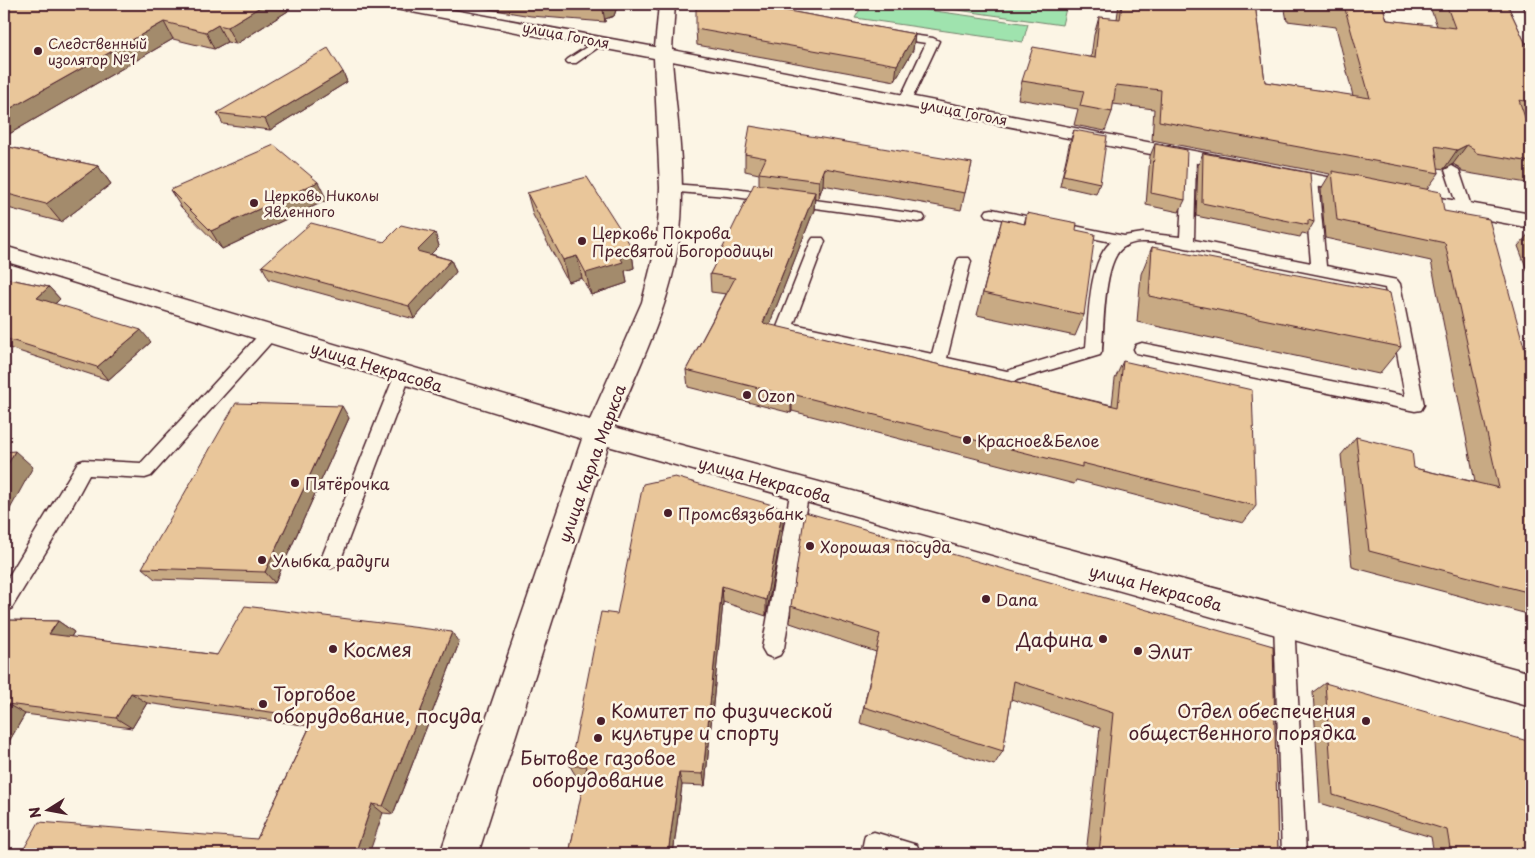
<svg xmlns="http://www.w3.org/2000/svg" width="1535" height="858" viewBox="0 0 1535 858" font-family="'Playpen Sans',sans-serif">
<rect width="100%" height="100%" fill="#fcf5e5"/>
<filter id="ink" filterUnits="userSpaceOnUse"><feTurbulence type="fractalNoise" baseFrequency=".02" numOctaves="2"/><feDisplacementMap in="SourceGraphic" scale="10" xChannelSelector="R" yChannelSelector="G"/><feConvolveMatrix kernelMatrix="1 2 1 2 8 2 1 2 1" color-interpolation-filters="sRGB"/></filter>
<g filter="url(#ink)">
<g fill="#9fe3ae" stroke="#74816c">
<path d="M863,4H884L1028,24L1023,42L855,18Z"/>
<path d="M938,4H1067L1062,25L937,7Z"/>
</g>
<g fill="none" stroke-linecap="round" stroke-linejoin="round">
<defs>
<g id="lane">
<path d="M890,32L933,38L939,41L911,101L905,105L899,101L926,43L886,37L885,35L886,33Z"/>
<path d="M599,39L605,42L603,44L576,63H568L566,61L568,59Z"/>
<path d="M1190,152L1196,156L1194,240L1311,263L1304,180L1311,176L1316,177L1318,180L1326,266L1392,279L1397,280L1400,284L1424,405L1421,410L1415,411L1136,353L1134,349L1136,345L1142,343L1405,396L1385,288L1161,243C1148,242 1135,240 1124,247C1103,259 1104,328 1102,351L1100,355L1007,383L785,333L779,331L777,327L811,241L813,238H823L825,241L794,324L932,354L957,261L959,258H969L971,261L947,358L1007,371L1086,347C1089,318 1088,262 1111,242L992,217L987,216L985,213L987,210L992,209L1124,236L1143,233L1180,237L1184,156Z"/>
<path d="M1452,166L1459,170L1472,209L1470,212H1460L1458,209L1445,170Z"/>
<path d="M671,184L727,188L918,214L923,215L925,218L923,221L918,222L727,196L666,191L664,188L666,185Z"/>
<path d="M270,327L276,329L278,333L276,337L151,476L145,478L89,475L62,525L11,609L4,611V584L78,462L84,460L141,463L264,329Z"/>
<path d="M403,368L409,370L411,374L341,559L338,565L331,568L324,565L321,559L395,374L397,370Z"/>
<path d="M800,481L807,484L809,489L784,648L780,655L773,658L766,655L762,648L791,489L793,484Z"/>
<path d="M1284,612L1291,615L1294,622L1306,854H1282L1274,622L1277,615Z"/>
<path d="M874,832L917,845L920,854H861L865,835Z"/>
</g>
<g id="street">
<path d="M388,4H421L655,47L659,4H675L672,50L1369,185L1373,189L1369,193L1362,195L672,61C677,120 687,181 679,240C671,305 639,366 614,427L1531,673V707L608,446L478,854H440L582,439L4,261V246L590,420L642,302L657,242L660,188L654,58L396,9L390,7Z"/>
<path d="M1505,4H1521L1531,23V43L1525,42L1522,38Z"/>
<path d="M1406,192L1531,214V228L1398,203L1395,198L1398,193Z"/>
</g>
</defs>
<use href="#lane" stroke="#4a1f2b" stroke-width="3"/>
<use href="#street" stroke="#4a1f2b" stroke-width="3"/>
<use href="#lane" fill="#fcf5e5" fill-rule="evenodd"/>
<use href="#street" fill="#fcf5e5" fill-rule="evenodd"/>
</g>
<g fill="#c8aa84" stroke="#4a1f2b">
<path d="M4,4H285L288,11L236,44L227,42L214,49L173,39L4,137Z"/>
<path d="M459,4H618L614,16L605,19V22L531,16Z"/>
<path d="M1119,4H1255L1265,82L1353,96L1336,27L1287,21L1284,4H1382L1387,20L1437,26L1429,4H1507L1531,55V123H1527L1531,135V178L1527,183L1462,172L1460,168L1453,164L1444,169L1438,168L1439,173L1427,189L1444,211L1531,372V615L1352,567L1341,455L1356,437L1414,468L1475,482L1431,261L1325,238L1321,189L1330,174L1152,140L1154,109L1113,104L1112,112L1105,131L1074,125L1078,109L1018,99L1022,81L1091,57L1094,35L1099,17L1117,19Z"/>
<path d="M761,6L915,34L913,50L895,81L697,45L696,29Z"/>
<path d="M343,72L347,82L270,130L223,124L217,113Z"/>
<path d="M1074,130L1100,183L1096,194L1060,186L1070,141Z"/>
<path d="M1155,144L1185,200L1179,212L1146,205L1150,156Z"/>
<path d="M4,146L98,166L111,184L61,222L4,207Z"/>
<path d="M1203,153L1314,222L1307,234L1302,233L1300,237L1196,216L1198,165Z"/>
<path d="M745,154L972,163L961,210L823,185L818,199L815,198L814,210L769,325L1112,405L1115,379L1123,361L1256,506L1243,523L1076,480L1074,484L792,411L791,413L688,387L686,370L726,294L711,292L710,274L759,184V174L745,171Z"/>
<path d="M170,190L327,200L222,249L181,207Z"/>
<path d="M527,193L631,246L634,268L625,271L627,283L591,295L582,278L568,282L533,215Z"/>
<path d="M1027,213L1076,230L1084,315L1075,336L977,315L1002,219L1024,224Z"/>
<path d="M1531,231V280L1518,246Z"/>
<path d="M435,233L439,246L431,254L451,260L456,272L414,319L269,279L262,266L384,242Z"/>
<path d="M1152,247L1401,347L1379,374L1137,322L1141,274Z"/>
<path d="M4,278L49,287L60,299L55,304L151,342L108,380L6,347L4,350Z"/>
<path d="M349,418L275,583L155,579L142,568Z"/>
<path d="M783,525L766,616L723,602L705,786L682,785L673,854H569L585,778H577L570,766L617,614Z"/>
<path d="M791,606L1273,646L1278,854H1086L1100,728L1011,699L1003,751L994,765L860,723L876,652L790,623Z"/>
<path d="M4,620L58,621L74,632L71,637L217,655L459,643L393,814L383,813L257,839L310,726L147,703L132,728L25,714L4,750Z"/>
<path d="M1325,683L1531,854H1434L1431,837L1320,803L1313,692Z"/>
</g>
<g fill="#a38b6c" stroke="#4a1f2b">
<path d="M265,4H285L288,11L236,44L227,27Z"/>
<path d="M602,4H618L614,16L605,19V22Z"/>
<path d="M164,22L173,39L4,137V112Z"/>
<path d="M218,25L227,42L214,49L206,32Z"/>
<path d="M915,34L913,50L895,81L897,65Z"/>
<path d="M343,72L347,82L270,130L265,119Z"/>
<path d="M1467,145L1453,164L1444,169L1457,150Z"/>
<path d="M98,166L111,184L61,222L46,204Z"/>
<path d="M824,168L823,185L818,199L819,181Z"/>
<path d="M318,182L327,200L222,249L211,231Z"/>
<path d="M815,192L814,210L763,341V323Z"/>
<path d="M435,233L439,246L422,263L417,251Z"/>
<path d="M631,246L634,268L625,271L627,283L591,295L586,273L616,251Z"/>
<path d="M577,256L582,278L568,282L563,260Z"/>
<path d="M451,260L456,272L414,319L409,306Z"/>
<path d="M49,287L60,299L48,310L37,298Z"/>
<path d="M141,330L151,342L108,380L97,367Z"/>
<path d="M792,394V411L791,413V396Z"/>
<path d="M342,406L349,418L275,583L265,572Z"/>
<path d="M4,412L10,418L4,429Z"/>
<path d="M15,451L33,467L4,520V471Z"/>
<path d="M783,508V525L766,616V600Z"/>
<path d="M722,586L723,602L705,786L703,774Z"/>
<path d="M58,621L74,632L66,645L49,634Z"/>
<path d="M452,632L459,643L393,814L383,806Z"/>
<path d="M131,693L147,703L132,728L116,718Z"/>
<path d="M7,704L25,714L4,750V709Z"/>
<path d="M679,773L682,785L673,854H668Z"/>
<path d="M372,804L383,813L369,854H355Z"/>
</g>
<g fill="#e9c69a" stroke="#4a1f2b">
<path d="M4,4H265L227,27L218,25L206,32L164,22L4,112Z"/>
<path d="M577,4H602V6Z"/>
<path d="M696,4H761V6L915,34L897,65L696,29Z"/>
<path d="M1122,4H1255L1265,82L1370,98L1345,9L1303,4H1382L1387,20L1455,28L1446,4H1507L1531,55V102L1519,100L1531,135V162L1476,153L1474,149L1467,145L1457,150L1435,146L1439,173L1159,121L1161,90L1116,85L1112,112L1080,106L1084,91L1022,81L1033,47L1095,58L1099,17L1120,19Z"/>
<path d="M328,48L343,72L265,119L217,113Z"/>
<path d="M750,126L972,163L965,193L824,168L819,181L759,173L766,158L745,154Z"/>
<path d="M1074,130L1107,136L1100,183L1063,175Z"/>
<path d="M1155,144L1187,150L1185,200L1151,193Z"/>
<path d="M274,145L318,182L211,231L170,190Z"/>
<path d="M4,146L98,166L46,204L4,193Z"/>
<path d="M1203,153L1310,173L1314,222L1308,220V225L1202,203Z"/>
<path d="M1332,171L1441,192L1444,211L1489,219L1531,372V593L1369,551L1356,437L1412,451L1414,468L1499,488L1445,243L1337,220Z"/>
<path d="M587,177L631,246L616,251L623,262L586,273L577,256L563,260L527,193Z"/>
<path d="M754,184L815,192L763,323L1118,407L1123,361L1252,390L1256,506L1082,463V467L792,394L791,396L686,370L735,278L710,274Z"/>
<path d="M1027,213L1077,223L1076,230L1095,234L1084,315L983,293L1002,219L1025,224Z"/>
<path d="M311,223L384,242L401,225L435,233L417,251L451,260L409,306L262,266Z"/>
<path d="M1152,247L1390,293L1401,347L1149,296Z"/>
<path d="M4,278L49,287L37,298L141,330L97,367L4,338Z"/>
<path d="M236,403L342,406L265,572L142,568Z"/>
<path d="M15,451L4,471V452Z"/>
<path d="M675,477L783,508L766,600L722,586L703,774L679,773L668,854H569L587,766H570L601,612L617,614L643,484Z"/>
<path d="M805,512L1273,646L1278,854H1099L1113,713L1014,681L1003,751L864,707L880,634L791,606Z"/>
<path d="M245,606L452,632L383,806L372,804L355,854H21L39,822L257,839L314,718L131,693L116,718L7,704L4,709V620L58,621L49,634L217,655Z"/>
<path d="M1325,683L1531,742V854H1451L1447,830L1333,795Z"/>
</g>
</g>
<g fill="#4a1f2b" stroke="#fcf5e5" stroke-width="2">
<circle cx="38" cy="51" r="5"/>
<circle cx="254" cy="203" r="5"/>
<circle cx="582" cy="241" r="5"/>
<circle cx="747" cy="395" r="5"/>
<circle cx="967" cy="440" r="5"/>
<circle cx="295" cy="483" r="5"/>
<circle cx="668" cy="513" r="5"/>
<circle cx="810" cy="546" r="5"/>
<circle cx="262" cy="560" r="5"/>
<circle cx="986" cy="599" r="5"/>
<circle cx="1103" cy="639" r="5"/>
<circle cx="333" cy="649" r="5"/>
<circle cx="1138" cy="651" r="5"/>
<circle cx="263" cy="704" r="5"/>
<circle cx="601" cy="721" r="5"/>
<circle cx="1366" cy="721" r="5"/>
<circle cx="598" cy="738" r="5"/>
</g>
<g text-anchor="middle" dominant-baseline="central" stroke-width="5" stroke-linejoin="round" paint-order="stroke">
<g font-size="14" fill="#4a1f2b" stroke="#fcf5e5">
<text transform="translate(566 35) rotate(11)">улица Гоголя</text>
<text transform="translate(964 112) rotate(11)">улица Гоголя</text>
</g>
<g font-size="14" fill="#4a1f2b" stroke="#fcf5e5" text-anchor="start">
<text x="48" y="43">Следственный<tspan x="48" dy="16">изолятор №1</tspan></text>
<text x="264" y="195">Церковь Николы<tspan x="264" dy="16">Явленного</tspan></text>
</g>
<g font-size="16" fill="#4a1f2b" stroke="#fcf5e5" text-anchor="start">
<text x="592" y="232">Церковь Покрова<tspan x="592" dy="18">Пресвятой Богородицы</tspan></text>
<text x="757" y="395">Ozon</text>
<text x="977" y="440">Красное&amp;Белое</text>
<text x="305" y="483">Пятёрочка</text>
<text x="678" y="513">Промсвязьбанк</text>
<text x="820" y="546">Хорошая посуда</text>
<text x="272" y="560">Улыбка радуги</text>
<text x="996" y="599">Dana</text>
</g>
<g font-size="16" fill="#4a1f2b" stroke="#fcf5e5">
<text transform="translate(377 366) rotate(17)">улица Некрасова</text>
<text transform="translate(591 463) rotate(-70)">улица Карла Маркса</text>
<text transform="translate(765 479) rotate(15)">улица Некрасова</text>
<text transform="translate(1156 587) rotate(15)">улица Некрасова</text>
</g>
<g font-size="19" fill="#4a1f2b" stroke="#fcf5e5" text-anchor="start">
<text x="1093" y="639" text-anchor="end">Дафина</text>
<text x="343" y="649">Космея</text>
<text x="1148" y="651">Элит</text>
<text x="273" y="693">Торговое<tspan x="273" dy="22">оборудование, посуда</tspan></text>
<text x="611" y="710">Комитет по физической<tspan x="611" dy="22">культуре и спорту</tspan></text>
<text x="1356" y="710" text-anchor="end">Отдел обеспечения<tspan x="1356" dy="22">общественного порядка</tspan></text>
<text x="598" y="757" text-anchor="middle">Бытовое газовое<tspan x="598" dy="22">оборудование</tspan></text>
</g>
</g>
<rect width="1535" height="858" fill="none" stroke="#fcf5e5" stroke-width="20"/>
<rect x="10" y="10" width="1515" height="838" fill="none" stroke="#4a1f2b" stroke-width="2" filter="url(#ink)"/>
<g transform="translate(48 810) rotate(259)" stroke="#fcf5e5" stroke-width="4" paint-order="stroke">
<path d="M0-4L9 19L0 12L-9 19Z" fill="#4a1f2b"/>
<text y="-8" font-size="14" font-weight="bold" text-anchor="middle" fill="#4a1f2b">N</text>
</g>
</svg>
